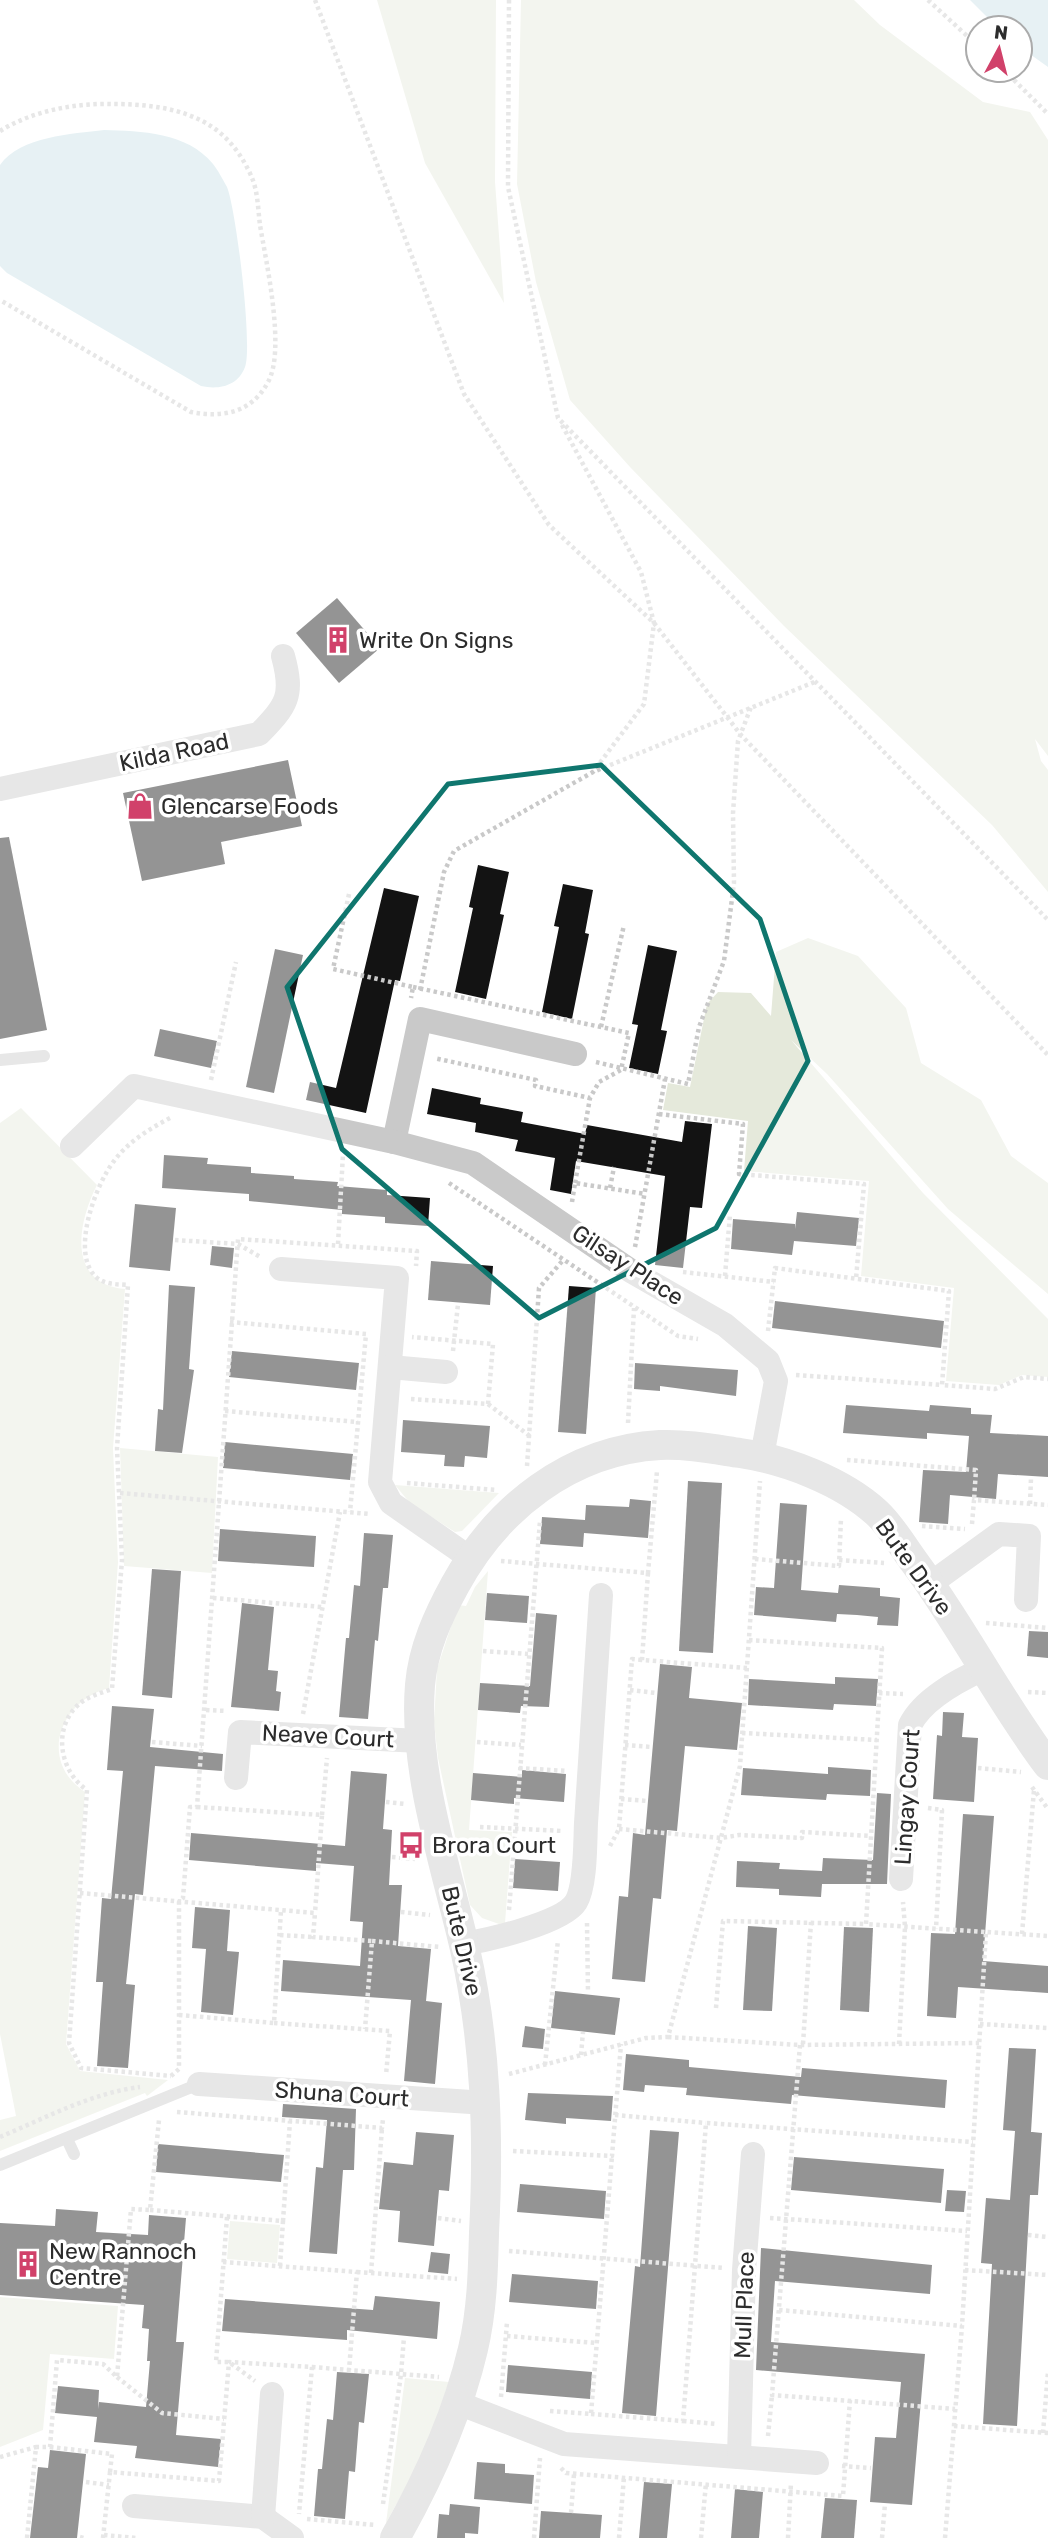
<svg xmlns="http://www.w3.org/2000/svg" width="1048" height="2538" viewBox="0 0 1048 2538" font-family="Rubik,sans-serif">
<rect width="100%" height="100%" fill="#fff"/>
<g fill="#e5e9db">
<path d="M377,0H496L495,182L504,303L425,163Z"/>
<path d="M521,0H854L880,25L983,102L1030,112L1048,140V756L1035,739L1041,761L1048,770V892L992,825L784,626L630,467L570,400L536,282L517,184Z"/>
<path d="M808,938L858,956L906,1008L921,1063L981,1100L1011,1156L1048,1183V1294L948,1209L827,1074L791,1040L923,1193L1048,1319V1377L1022,1375L999,1385L946,1381L954,1288L861,1276L869,1181L744,1171L748,1121L663,1110L668,1083L690,1087L707,1004L718,992L751,993L771,1016L776,952Z"/>
<path d="M21,1108L97,1185C77,1224 67,1284 125,1289L113,1448L118,1562L109,1688C59,1701 38,1761 85,1792L66,2044L80,2071L168,2080L147,2096L145,2093L0,2151V2120L16,2116L0,2034V1123Z"/>
<path d="M120,1448L218,1457L212,1573L124,1566Z"/>
<path d="M395,1485L499,1493L462,1531L455,1532L410,1503Z"/>
<path d="M488,1571L469,1830L512,1832L505,1923L499,1924L482,1918L470,1905L438,1758L434,1722L437,1669L458,1605L466,1606L475,1587Z"/>
<path d="M230,2221L280,2225L277,2263L227,2259Z"/>
<path d="M0,2297L118,2306L114,2359L50,2354L43,2430L0,2447Z"/>
<path d="M405,2378L449,2382L423,2456L386,2523Z"/>
</g>
<g fill="#c9e1e7">
<path d="M970,0H1048V67L1020,47V28H998Z"/>
<path d="M104,130C141,131 187,132 213,164C218,170 223,180 227,187C236,209 253,346 245,367C238,386 219,390 201,386L7,273L0,266V165C21,136 72,134 104,130Z"/>
</g>
<g fill="#131313">
<path d="M337,598L380,648L339,683L296,633Z"/>
<path d="M288,760L302,826L221,842L225,864L142,881L123,793Z"/>
<path d="M9,837L47,1030L0,1039V838Z"/>
<path d="M478,865L509,872L500,914L504,915L486,999L455,992L473,908L469,907Z"/>
<path d="M563,884L593,890L585,933L589,934L572,1019L542,1012L559,927L554,926Z"/>
<path d="M384,888L419,896L400,981L395,980L366,1113L306,1100L310,1082L336,1088Z"/>
<path d="M648,945L677,951L661,1030L667,1031L658,1074L629,1068L638,1025L632,1024Z"/>
<path d="M275,949L303,955L274,1093L246,1087Z"/>
<path d="M160,1029L217,1041L211,1068L154,1056Z"/>
<path d="M432,1088L481,1098L480,1104L523,1112L521,1122L585,1134L587,1125L682,1142L685,1121L712,1124L702,1208L690,1207L683,1268L655,1265L665,1176L576,1161L571,1194L550,1190L555,1158L515,1151L518,1140L475,1132L476,1123L427,1114Z"/>
<path d="M164,1155L208,1158L207,1164L251,1167V1173L294,1176V1179L338,1182L337,1186L387,1190V1195L430,1198L428,1226L385,1223V1217L342,1214V1210L249,1201V1194L162,1188Z"/>
<path d="M135,1204L176,1208L170,1271L129,1267Z"/>
<path d="M797,1212L859,1218L856,1246L794,1241L792,1255L731,1249L733,1219L795,1224V1229Z"/>
<path d="M212,1246L234,1248L232,1268L210,1265Z"/>
<path d="M431,1261L493,1266L490,1305L428,1300Z"/>
<path d="M169,1285L195,1287L189,1369L194,1370L182,1453L155,1451L158,1409L163,1410Z"/>
<path d="M569,1286L596,1288L586,1434L558,1432Z"/>
<path d="M775,1301L944,1321L941,1348L772,1328Z"/>
<path d="M232,1351L359,1363L356,1390L229,1377Z"/>
<path d="M635,1363L738,1370L736,1396L660,1386V1391L634,1389Z"/>
<path d="M846,1405L929,1411L930,1405L971,1408V1414L992,1415L990,1433L1048,1436V1477L998,1474L996,1499L950,1495L948,1524L919,1522L923,1470L966,1472L969,1436L927,1433V1439L843,1433Z"/>
<path d="M403,1420L490,1426L487,1458L465,1456L464,1467L444,1466L445,1455L401,1452Z"/>
<path d="M225,1442L353,1454L350,1480L223,1468Z"/>
<path d="M688,1481L722,1483L713,1653L679,1651Z"/>
<path d="M630,1499L651,1501L648,1538L584,1533L583,1547L540,1544L542,1517L585,1520L586,1505L629,1507Z"/>
<path d="M780,1503L807,1505L801,1590L838,1593L839,1585L880,1588V1596L900,1598L898,1626L877,1625L878,1617L857,1615L837,1614L836,1622L754,1615L756,1587L774,1588Z"/>
<path d="M220,1529L316,1536L314,1567L218,1561Z"/>
<path d="M364,1533L393,1535L388,1588H383L378,1641L375,1640L368,1719L339,1717L346,1638H349L354,1585L360,1586Z"/>
<path d="M152,1569L181,1571L172,1698L142,1695Z"/>
<path d="M487,1593L529,1596L527,1623L485,1620Z"/>
<path d="M242,1603L274,1607L268,1670L278,1671L276,1691L281,1692L279,1711L231,1707Z"/>
<path d="M536,1613L557,1615L549,1707L521,1706L520,1713L478,1710L480,1683L530,1686Z"/>
<path d="M1029,1631L1048,1632V1658L1027,1656Z"/>
<path d="M660,1664L692,1667L689,1698L742,1703L737,1750L685,1746L677,1831L667,1830L661,1899L653,1898L645,1982L612,1979L619,1896L628,1897L633,1833L645,1835Z"/>
<path d="M835,1677L878,1679L876,1706L834,1704L833,1710L748,1705L749,1679L835,1684Z"/>
<path d="M112,1706L154,1709L150,1747L223,1754L222,1771L155,1766L143,1895L135,1894L128,1965L126,1984L135,1985L128,2068L97,2066L103,1982H96L102,1898L111,1899L123,1771L107,1770Z"/>
<path d="M943,1712L964,1713L962,1737L978,1738L974,1802L933,1799L937,1735L942,1736Z"/>
<path d="M828,1767L871,1770L870,1796L827,1794L826,1800L741,1795L743,1768L828,1774Z"/>
<path d="M522,1770L566,1774L564,1802L514,1798V1804L471,1800L473,1773L522,1777Z"/>
<path d="M351,1771L387,1774L383,1829L392,1830L389,1885H402L398,1946L431,1949L426,2001L442,2003L435,2084L404,2081L411,2000L281,1991L283,1960L360,1966L363,1922L350,1921L354,1866L316,1863V1871L189,1860L191,1833L345,1846Z"/>
<path d="M877,1793L891,1794L887,1884H822L821,1897L779,1895V1889L736,1887L737,1861L780,1863L779,1869L822,1871L823,1858L873,1860Z"/>
<path d="M963,1814L994,1816L983,1961L1048,1966V1993L958,1987L956,2018L927,2016L931,1933L955,1934Z"/>
<path d="M515,1859L560,1862L558,1891L513,1888Z"/>
<path d="M195,1907L230,1910L227,1951L239,1952L233,2015L201,2012L206,1949L192,1948Z"/>
<path d="M748,1926L777,1928L772,2011L743,2010Z"/>
<path d="M844,1927L873,1928L869,2012L840,2010Z"/>
<path d="M555,1991L620,1998L615,2035L551,2028Z"/>
<path d="M525,2026L545,2029L543,2049L522,2047Z"/>
<path d="M1009,2048L1036,2049L1031,2132L1023,2131L1042,2133L1038,2195H1030L1017,2426L983,2424L992,2264L981,2263L986,2198L1010,2200L1015,2131L1003,2130Z"/>
<path d="M626,2054L689,2060V2067L801,2077L802,2068L947,2080L945,2108L792,2095L791,2104L686,2095L687,2088L645,2085L644,2092L623,2090Z"/>
<path d="M528,2093L613,2096L611,2121L566,2118V2124L525,2120Z"/>
<path d="M283,2104L356,2109L354,2170H343L337,2254L309,2252L316,2167L323,2168L327,2120L282,2117Z"/>
<path d="M650,2130L679,2132L656,2416L622,2413L635,2266L640,2267Z"/>
<path d="M416,2132L454,2135L449,2191L439,2190L434,2246L398,2242L400,2211L379,2209L384,2162L413,2165Z"/>
<path d="M158,2144L284,2155L281,2182L156,2172Z"/>
<path d="M794,2157L944,2169L941,2203L791,2190Z"/>
<path d="M520,2184L606,2191L604,2219L517,2212Z"/>
<path d="M947,2190L966,2191L964,2212L945,2211Z"/>
<path d="M56,2209L98,2212L96,2232L148,2235L149,2215L186,2218L176,2342H184L176,2435L221,2439L218,2467L135,2458L137,2446L94,2442L97,2417L55,2413L58,2386L99,2390L98,2409L99,2402L146,2407L150,2361H147L149,2329L142,2328L144,2305L0,2295V2223L55,2226Z"/>
<path d="M761,2248L932,2265L930,2294L775,2281L771,2342L925,2354L912,2505L870,2502L875,2437L896,2438L901,2382L756,2370Z"/>
<path d="M431,2252L450,2254L448,2274L428,2272Z"/>
<path d="M512,2274L598,2281L596,2309L509,2302Z"/>
<path d="M375,2296L440,2302L437,2339L347,2330V2340L222,2331L225,2299L373,2310Z"/>
<path d="M508,2365L592,2372L590,2399L506,2392Z"/>
<path d="M337,2372L369,2374L364,2423L359,2422L355,2472L349,2471L345,2519L314,2516L318,2469H322L327,2419L333,2420Z"/>
<path d="M50,2450L86,2454L77,2538H30L38,2467L48,2468Z"/>
<path d="M477,2462L505,2464V2473L534,2475L532,2504L474,2499Z"/>
<path d="M644,2482L672,2484L667,2538H639Z"/>
<path d="M735,2489L763,2492L759,2538H731Z"/>
<path d="M825,2498L857,2500L854,2538H821Z"/>
<path d="M450,2504L480,2507L478,2534L465,2533V2538H437L439,2514L449,2515Z"/>
<path d="M541,2511L602,2515L600,2538H539Z"/>
</g>
<g fill="none" stroke-linecap="round" stroke-linejoin="round">
<g stroke="#c9c9c9" stroke-width="4.5" stroke-dasharray="3.5 3.5" stroke-linecap="butt">
<path d="M315,0L464,394L549,525L654,623L741,735L1048,1055"/>
<path d="M509,0L508,187L558,418L1048,920"/>
<path d="M928,0L978,46"/>
<path d="M1004,70L1048,114"/>
<path d="M0,131C32,111 75,103 112,104C155,104 204,110 233,146C240,154 248,168 252,178C258,192 258,210 260,225C266,262 286,350 268,382C252,413 222,418 191,412L0,300"/>
<path d="M562,425L641,572L654,623L644,704L593,772"/>
<path d="M349,894L333,969L413,987L411,998"/>
<path d="M413,987L629,1033L621,1070L599,1082L590,1098L535,1086L536,1080L434,1058"/>
<path d="M420,990L444,872L454,851L593,772L817,681"/>
<path d="M601,1027L624,925"/>
<path d="M596,1062L688,1084L699,1027L724,961L734,883L733,813L738,741L751,707"/>
<path d="M211,1080L236,962"/>
<path d="M659,1114L743,1124L739,1174L864,1184L856,1279"/>
<path d="M170,1118C149,1129 128,1142 114,1161C96,1184 69,1254 97,1278C107,1285 117,1284 128,1285L117,1448L122,1560L112,1689C101,1693 86,1697 78,1705C52,1729 60,1772 87,1790L69,2043L81,2068L171,2076"/>
<path d="M449,1183L678,1336L698,1339"/>
<path d="M575,1183L590,1098"/>
<path d="M610,1188L614,1167"/>
<path d="M572,1202L575,1183L645,1194"/>
<path d="M175,1240L238,1244L262,1258"/>
<path d="M338,1244L343,1154"/>
<path d="M635,1247L665,1079"/>
<path d="M683,1272L774,1282"/>
<path d="M725,1276L730,1214"/>
<path d="M230,1322L366,1334L350,1512"/>
<path d="M768,1331L775,1268L949,1291L942,1385L995,1389L1024,1377L1048,1379"/>
<path d="M453,1351L458,1304"/>
<path d="M796,1375L942,1385"/>
<path d="M411,1399L488,1404L493,1344L412,1337"/>
<path d="M488,1404L531,1437"/>
<path d="M225,1411L358,1422"/>
<path d="M628,1423L634,1308"/>
<path d="M847,1460L976,1470L974,1500"/>
<path d="M527,1466L539,1288L564,1259"/>
<path d="M407,1483L496,1490"/>
<path d="M120,1493L370,1514"/>
<path d="M1030,1504L1031,1478"/>
<path d="M972,1524L974,1500L1048,1505"/>
<path d="M922,1526L965,1529"/>
<path d="M755,1559L839,1566L841,1518"/>
<path d="M839,1560L884,1563"/>
<path d="M501,1561L648,1573L657,1471"/>
<path d="M648,1573L642,1660L747,1668"/>
<path d="M213,1598L322,1607"/>
<path d="M986,1623L1048,1628"/>
<path d="M749,1640L882,1648L866,1924L986,1932"/>
<path d="M483,1651L528,1654"/>
<path d="M630,1690L656,1693"/>
<path d="M1028,1692L1048,1693"/>
<path d="M879,1693L903,1694"/>
<path d="M206,1710L227,1711"/>
<path d="M303,1714L340,1512"/>
<path d="M742,1733L877,1740"/>
<path d="M152,1742L202,1746"/>
<path d="M477,1742L521,1745"/>
<path d="M625,1745L651,1747"/>
<path d="M519,1768L567,1771"/>
<path d="M978,1768L1021,1772"/>
<path d="M1032,1787L1048,1809"/>
<path d="M621,1799L647,1801"/>
<path d="M386,1802L406,1804"/>
<path d="M197,1807L322,1815L315,1913"/>
<path d="M928,1808L942,1810L936,1929"/>
<path d="M322,1815L327,1758"/>
<path d="M480,1827L563,1831"/>
<path d="M619,1829L721,1838L739,1835L802,1838V1832L871,1836"/>
<path d="M610,1846L619,1829L632,1659L642,1660"/>
<path d="M392,1857L415,1859"/>
<path d="M80,1893L315,1913L313,1937L372,1941L365,2029"/>
<path d="M509,1910L540,1521"/>
<path d="M401,1912L430,1915"/>
<path d="M587,1923L588,1992"/>
<path d="M1022,1934L1034,1790"/>
<path d="M280,1935L313,1937"/>
<path d="M372,1941L440,1947"/>
<path d="M716,2008L723,1921L866,1924"/>
<path d="M179,2015L274,2023L281,1910"/>
<path d="M274,2023L390,2031L386,2075"/>
<path d="M980,2024L1048,2028"/>
<path d="M668,2037L800,2045L979,2043"/>
<path d="M803,2044L811,1922"/>
<path d="M899,2044L905,1927L903,1902"/>
<path d="M800,2045L772,2395L955,2409"/>
<path d="M581,2055L583,2032"/>
<path d="M545,2065L558,1940"/>
<path d="M509,2074L646,2038L668,2037L740,1766L760,1481"/>
<path d="M171,2076L179,2069V1902L183,1898L190,1807H197L238,1239L417,1251L416,1266"/>
<path d="M177,2112L382,2128L383,2119"/>
<path d="M615,2115L706,2123"/>
<path d="M0,2137C45,2118 92,2093 140,2087"/>
<path d="M513,2151L612,2156L621,2044"/>
<path d="M150,2210L283,2221L290,2121"/>
<path d="M227,2217L216,2362H229L255,2381"/>
<path d="M438,2218L461,2221"/>
<path d="M770,2218L967,2231"/>
<path d="M1028,2235L1048,2237"/>
<path d="M509,2251L724,2268"/>
<path d="M223,2262L357,2272L349,2370L401,2374L404,2337"/>
<path d="M280,2266L283,2221"/>
<path d="M965,2270L1048,2275"/>
<path d="M357,2272L457,2279"/>
<path d="M371,2273L382,2128"/>
<path d="M779,2310L962,2326"/>
<path d="M507,2336L596,2343"/>
<path d="M312,2367L349,2370"/>
<path d="M117,2377L162,2413L224,2419"/>
<path d="M501,2397L507,2322"/>
<path d="M550,2411L591,2414L612,2156"/>
<path d="M591,2414L683,2421L706,2123L973,2142"/>
<path d="M683,2421L717,2424"/>
<path d="M954,2426L1048,2433"/>
<path d="M1043,2433L1048,2372"/>
<path d="M768,2436L772,2395"/>
<path d="M50,2447L112,2454L110,2472"/>
<path d="M0,2457L36,2447"/>
<path d="M842,2466L871,2468"/>
<path d="M561,2468L566,2473L843,2496L850,2400"/>
<path d="M86,2482L109,2485"/>
<path d="M383,2504L401,2374L439,2377"/>
<path d="M571,2513L574,2474"/>
<path d="M307,2519L375,2525"/>
<path d="M104,2535L136,2538"/>
<path d="M80,2537L84,2538"/>
<path d="M27,2538L36,2447H50L57,2360L103,2364L117,2377L131,2209L150,2210L159,2120"/>
<path d="M103,2538L110,2472L219,2481L229,2362L312,2367L299,2514"/>
<path d="M534,2538L540,2458"/>
<path d="M619,2538L624,2477"/>
<path d="M701,2538L706,2483"/>
<path d="M788,2538L791,2483"/>
<path d="M882,2538L885,2504"/>
<path d="M945,2538L962,2326L986,1932L1048,1936"/>
</g>
<g stroke="#c9c9c9" stroke-width="12">
<path d="M0,1060L44,1056"/>
<path d="M67,2139L74,2154"/>
<path d="M0,2165L199,2084"/>
</g>
<g stroke="#c9c9c9" stroke-width="24">
<path d="M0,789L259,734C287,705 294,696 283,656"/>
<path d="M394,1142L420,1019L575,1054"/>
<path d="M72,1146L134,1086L394,1142L473,1163L631,1271L725,1325L768,1361L776,1381L762,1456"/>
<path d="M281,1269L397,1278L380,1482L391,1503L470,1558"/>
<path d="M390,1367L446,1372"/>
<path d="M930,1584L999,1534L1029,1536L1026,1600"/>
<path d="M236,1778L240,1732L420,1741"/>
<path d="M901,1879L910,1725C923,1699 957,1681 983,1669"/>
<path d="M463,1944C488,1940 563,1923 576,1902C586,1885 585,1843 586,1823C591,1747 596,1671 601,1595"/>
<path d="M199,2084L486,2103"/>
<path d="M458,2403L564,2444L817,2463"/>
<path d="M739,2457L744,2270L753,2154"/>
<path d="M134,2506L263,2517L292,2538"/>
<path d="M263,2517L272,2394"/>
</g>
<path stroke="#c9c9c9" stroke-width="30" d="M395,2538C429,2478 457,2417 473,2349C482,2311 483,2272 484,2233C489,2137 486,2043 465,1949C446,1866 413,1771 420,1685C423,1649 438,1616 455,1585C497,1508 570,1450 660,1445C687,1444 713,1449 740,1453C786,1460 842,1481 877,1513C892,1527 903,1547 915,1563C963,1628 999,1700 1048,1765"/>
</g>
<path d="M0 0H1048V2538H0ZM601,765L760,919L808,1061L716,1228L539,1318L342,1149L287,987L448,784Z" fill="#fff" fill-opacity=".55" fill-rule="evenodd"/>
<path fill="none" stroke="#0f766e" stroke-width="5" stroke-linejoin="round" d="M601,765L760,919L808,1061L716,1228L539,1318L342,1149L287,987L448,784Z"/>
<defs>
<symbol id="building-bare" viewBox="-9 -9 18 18"><path d="M-4-6H4V6H1V3H-1V6H-4ZM-2.5-4.3h1.7v1.8h-1.7ZM.8-4.3h1.7v1.8H.8ZM-2.5-1h1.7V.8h-1.7ZM.8-1h1.7V.8H.8Z" fill="#d1416a" stroke="#fff" stroke-width="2.5" paint-order="stroke"/></symbol>
<symbol id="shop-bare" viewBox="-9 -9 18 18"><path d="M-5-2.5h2.3a2.7 3.5 0 0 1 5.4 0H5L5.5 6h-11ZM-1.5-2.5h3a1.5 2.3 0 0 0-3 0Z" fill="#d1416a" stroke="#fff" stroke-width="2.5" paint-order="stroke"/></symbol>
<symbol id="bus-bare" viewBox="-9 -9 18 18"><path d="M-5-6H5V4H4V6H2V4H-2V6H-4V4H-5ZM-3.5-4V0h7V-4ZM-3.5 1.2v1.5H-2V1.2ZM2 1.2v1.5H3.5V1.2Z" fill="#d1416a" stroke="#fff" stroke-width="2.5" paint-order="stroke"/></symbol>
</defs>
<g fill-rule="evenodd">
<use href="#building-bare" x="319" y="621" width="38" height="38"/>
<use href="#shop-bare" x="121" y="787" width="38" height="38"/>
<use href="#bus-bare" x="392" y="1826" width="38" height="38"/>
<use href="#building-bare" x="9" y="2245" width="38" height="38"/>
</g>
<g text-anchor="middle" dominant-baseline="central" stroke-width="7" stroke-linejoin="round" paint-order="stroke">
<g font-size="23" fill="#2c2c2c" stroke="#fff" text-anchor="start">
<text x="359" y="640">Write On Signs</text>
<text x="161" y="806">Glencarse Foods</text>
<text x="432" y="1845">Brora Court</text>
<text x="49" y="2251">New Rannoch<tspan x="49" dy="26">Centre</tspan></text>
</g>
<g font-size="23" fill="#2c2c2c" stroke="#fff">
<text transform="translate(174 752) rotate(-12)">Kilda Road</text>
<text transform="translate(628 1265) rotate(33)">Gilsay Place</text>
<text transform="translate(914 1567) rotate(54)">Bute Drive</text>
<text transform="translate(328 1736) rotate(3)">Neave Court</text>
<text transform="translate(907 1797) rotate(-86)">Lingay Court</text>
<text transform="translate(462 1941) rotate(77)">Bute Drive</text>
<text transform="translate(342 2094) rotate(4)">Shuna Court</text>
<text transform="translate(744 2305) rotate(-88)">Mull Place</text>
</g>
</g>
<g transform="translate(999 49) rotate(7)"><circle r="33" fill="#ffffff" stroke="#ababab" stroke-width="2"/>
<path d="M0-5L12 26L0 18L-12 26Z" fill="#d1416a"/>
<text y="-10" font-size="19" font-weight="bold" text-anchor="middle" fill="#2c2c2c">N</text>
</g>
</svg>
